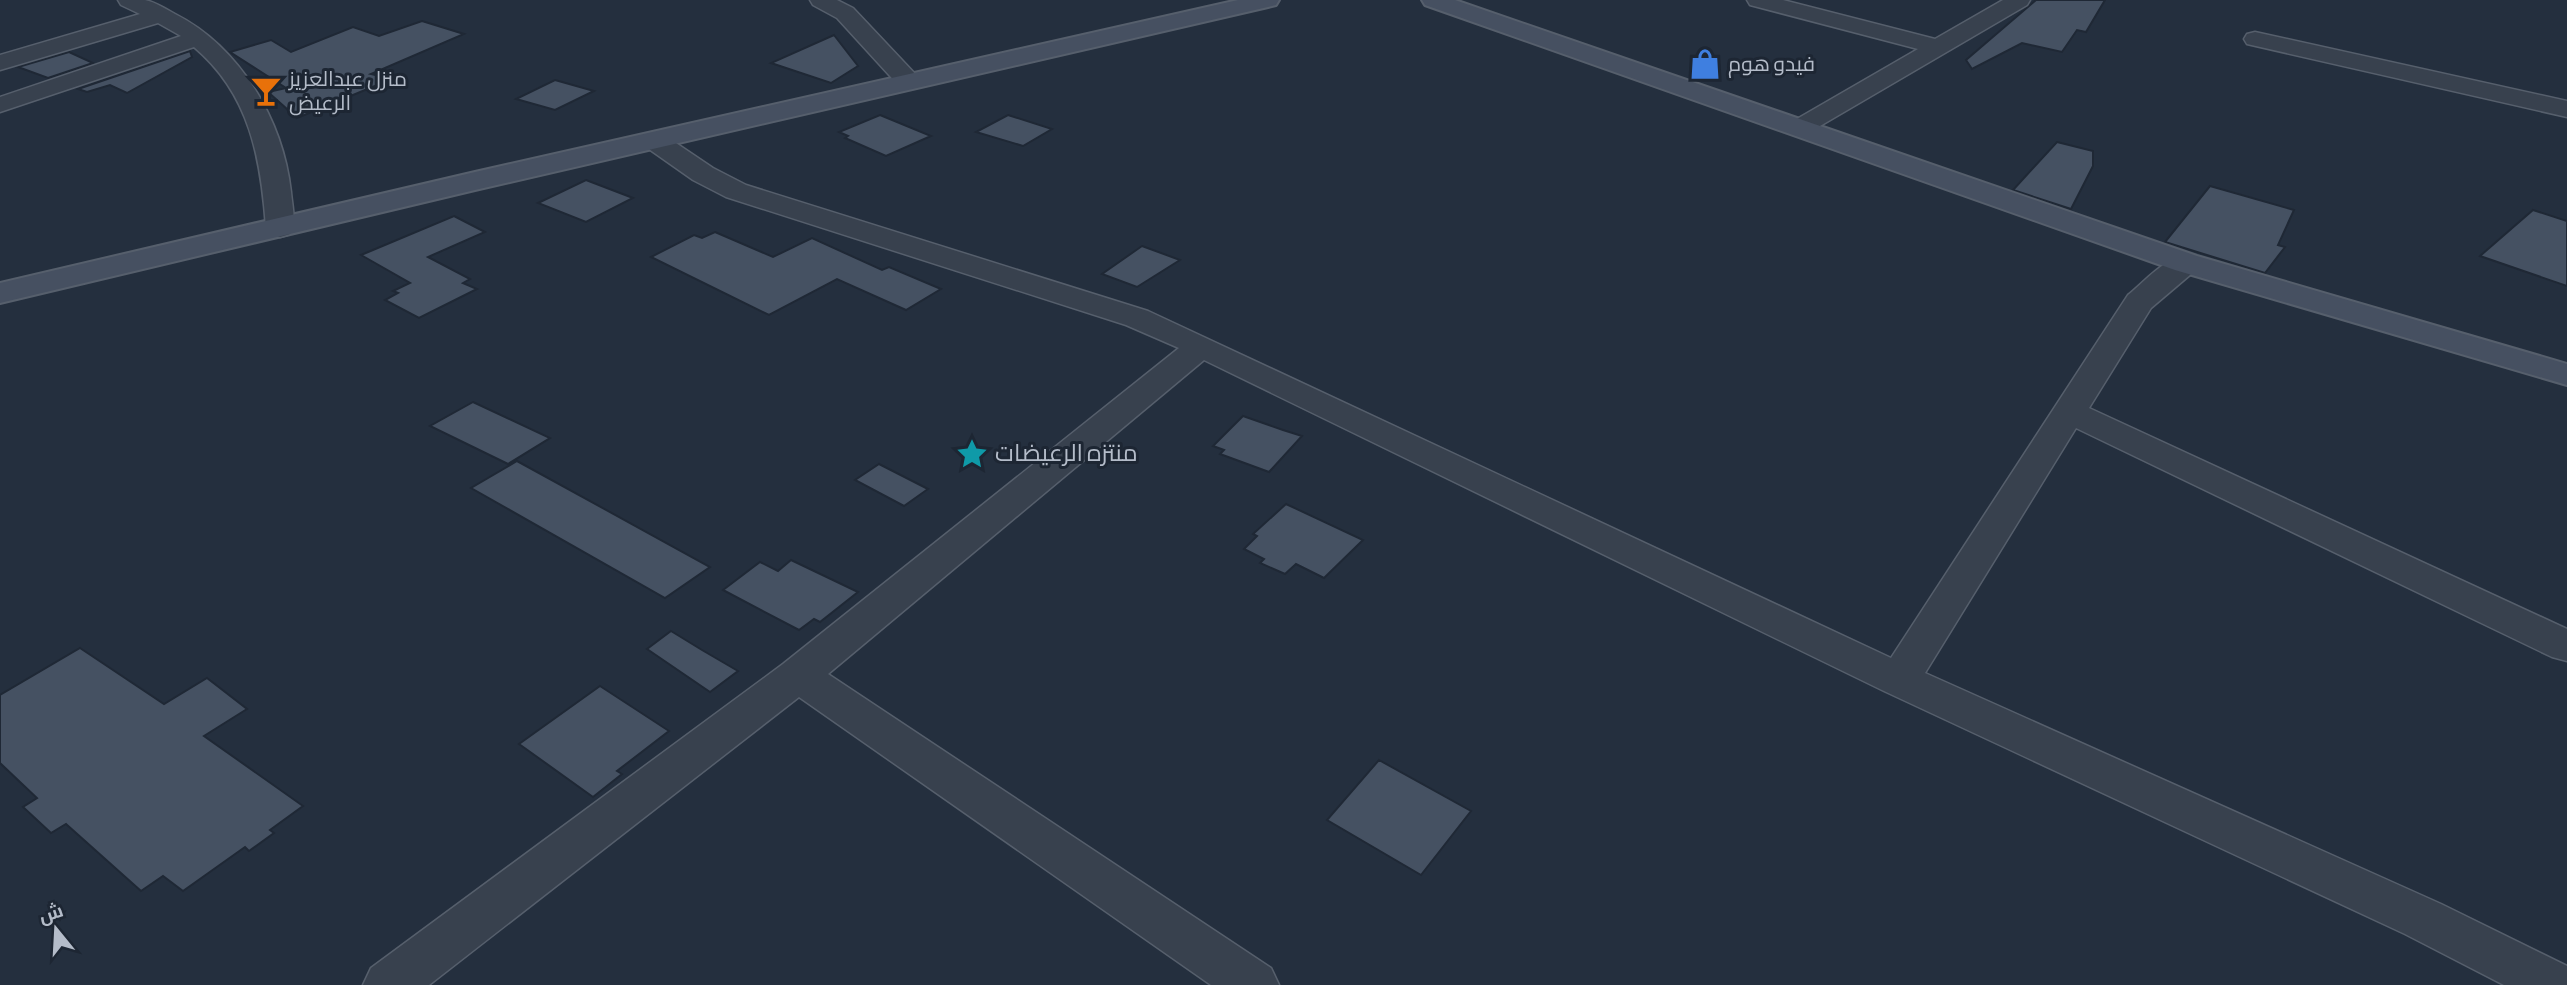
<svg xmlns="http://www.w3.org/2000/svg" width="2567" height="985" viewBox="0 0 2567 985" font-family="'Alegreya Sans',Cairo,sans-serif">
<rect width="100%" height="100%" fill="#242f3e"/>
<g fill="#455162" stroke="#1f2835" stroke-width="2">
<path d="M2036,0H2105L2086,32L2077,30L2062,52L2022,43L1972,69L1966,60Z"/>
<path d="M422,21L464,34L371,74L392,79L297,118L268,92L286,88L230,52L271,40L291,52L353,27L379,36Z"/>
<path d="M834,35L858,66L831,83L771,63Z"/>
<path d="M190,51L192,57L127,93L110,85L87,92L78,89Z"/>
<path d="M69,52L93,63L48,78L18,67Z"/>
<path d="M555,80L594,91L555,110L516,99Z"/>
<path d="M880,115L931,136L886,156L845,138L848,136L839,132Z"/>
<path d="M1008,115L1052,129L1023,146L976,132Z"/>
<path d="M2057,142L2093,151V166L2071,209L2013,190Z"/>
<path d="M586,180L633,198L586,222L538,203Z"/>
<path d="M2210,186L2294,210L2278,245L2285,247L2265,273L2165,242Z"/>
<path d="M2533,210L2567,221V286L2480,256Z"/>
<path d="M454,216L485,232L428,257L470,279L463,283L477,289L419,318L385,300L398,293L393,291L410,283L361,255Z"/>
<path d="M715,232L773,257L812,238L882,270L889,267L941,289L906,310L837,279L769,315L651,257L694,235L702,238Z"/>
<path d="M1142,246L1180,260L1137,287L1102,274Z"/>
<path d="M473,402L550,438L508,464L430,426Z"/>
<path d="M1243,416L1283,430L1302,436L1269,472L1220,454L1224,450L1213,446Z"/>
<path d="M517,461L710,567L665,598L471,488Z"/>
<path d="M879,464L928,489L904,506L855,480Z"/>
<path d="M1286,504L1363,540L1324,578L1296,564L1285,574L1260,563L1264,559L1244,549L1257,536L1253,534Z"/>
<path d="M791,560L858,592L820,622L814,619L799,630L723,590L760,562L778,571Z"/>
<path d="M671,631L702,650L738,671L710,692L647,649Z"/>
<path d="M80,648L164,704L207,678L247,709L204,736L303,806L270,830L274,833L249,851L245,847L183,891L163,876L141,891L66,824L51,833L23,807L37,798L0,763V695Z"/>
<path d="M600,686L669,731L617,771L622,774L593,797L519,744Z"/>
<path d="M1379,760L1471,811L1421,875L1327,820Z"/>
</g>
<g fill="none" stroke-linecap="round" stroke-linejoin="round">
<defs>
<g id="street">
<path d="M118,0C127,0 137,0 145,0C155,2 166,9 175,14C240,47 283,120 291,192C292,205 297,224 290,234L280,237L270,234L266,228C261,159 250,94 194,47L0,112V97L181,36L158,23L0,70V55L140,14L121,5Z"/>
<path d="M810,0H837L853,8L918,77L921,82L918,87L909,89L900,87L837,18L813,5Z"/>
<path d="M1747,0H1783L1935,39L2003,0H2030L2027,5L1808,133L1799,136L1790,133L1786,128L1790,123L1918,49L1750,5Z"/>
<path d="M2255,32L2567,101V117L2247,44L2244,39L2247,34Z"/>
<path d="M655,133L664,135L713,168L746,185L1148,311L1891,658L2128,295C2147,280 2170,250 2197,257L2201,263L2197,269L2151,308L2089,408L2567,629V661L2552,657L2076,428L1925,673L2441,904L2567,966V985H2504L2405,934L1884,691L1204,360L828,674L1271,968L1279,985H1211L799,697L429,985H363L371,968L783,664L1179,348L1126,325L726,197L693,180L646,147L642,141L646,135Z"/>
</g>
<g id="secondary">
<path d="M1238,0H1279L1276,5L1268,7L475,190L0,303V283L475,172Z"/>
<path d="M1422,0H1455L2197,256L2567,364V385L2175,270L1425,5Z"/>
</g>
</defs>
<use href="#street" stroke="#565f6c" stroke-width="3"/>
<use href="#secondary" stroke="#565f6c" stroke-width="4"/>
<use href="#street" fill="#38414e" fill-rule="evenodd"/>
<use href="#secondary" fill="#465061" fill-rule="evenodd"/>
</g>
<defs>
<symbol id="shop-bare" viewBox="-9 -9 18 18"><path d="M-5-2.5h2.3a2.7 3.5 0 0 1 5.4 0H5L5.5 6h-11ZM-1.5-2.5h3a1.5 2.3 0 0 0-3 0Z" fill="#3f7fe0" stroke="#1d2633" stroke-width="2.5" paint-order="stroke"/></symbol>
<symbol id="bar-bare" viewBox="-9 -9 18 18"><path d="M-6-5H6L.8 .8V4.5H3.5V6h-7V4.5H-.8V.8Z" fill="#e8710a" stroke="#1d2633" stroke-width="2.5" paint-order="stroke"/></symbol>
<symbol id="sight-bare" viewBox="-9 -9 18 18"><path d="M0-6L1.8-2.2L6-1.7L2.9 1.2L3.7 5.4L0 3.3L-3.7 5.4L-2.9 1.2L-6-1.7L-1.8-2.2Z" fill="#0f9aa8" stroke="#1d2633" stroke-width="2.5" paint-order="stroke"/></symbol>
</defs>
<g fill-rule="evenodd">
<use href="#shop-bare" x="1683" y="42" width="44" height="44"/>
<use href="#bar-bare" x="244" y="69" width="44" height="44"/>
<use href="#sight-bare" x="950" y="432" width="44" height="44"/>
</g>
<g text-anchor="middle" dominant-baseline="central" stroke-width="6" stroke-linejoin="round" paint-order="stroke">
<g font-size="21" fill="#b4bcc9" stroke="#1d2633" text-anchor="start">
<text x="1728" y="64">فيدو هوم</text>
<text x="289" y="79">منزل عبدالعزيز<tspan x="289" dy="24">الرعيض</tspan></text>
</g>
<g font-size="24" fill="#b4bcc9" stroke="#1d2633" text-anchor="start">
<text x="995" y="454">منتزه الرعيضات</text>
</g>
</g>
<g transform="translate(56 929) rotate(342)" stroke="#1d2633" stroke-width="5" paint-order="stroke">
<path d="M0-5L12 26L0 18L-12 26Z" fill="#b4bcc9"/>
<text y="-10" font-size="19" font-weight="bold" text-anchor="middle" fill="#b4bcc9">ش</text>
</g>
</svg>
